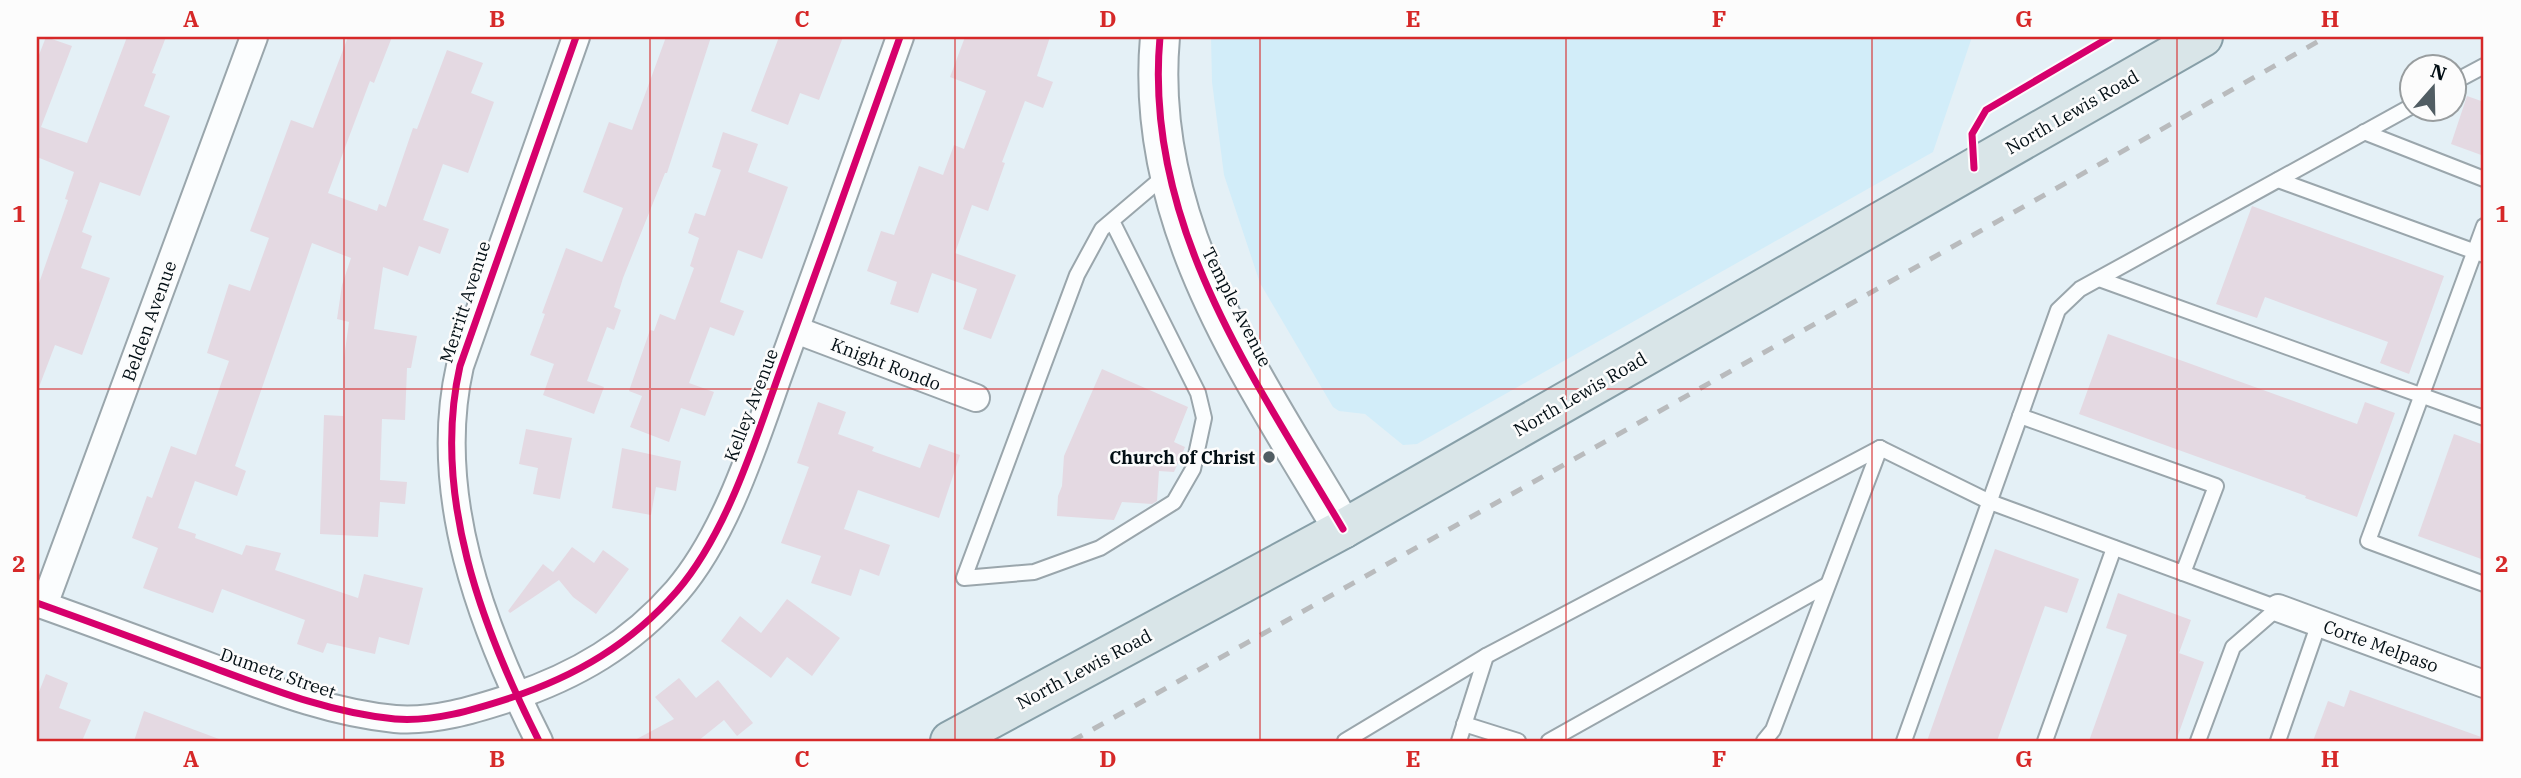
<svg xmlns="http://www.w3.org/2000/svg" width="2521" height="778" viewBox="0 0 2521 778" font-family="'IBM Plex Serif',serif">
<rect width="100%" height="100%" fill="#e4f0f6"/>
<path fill="#d2edf9" d="M1211,37H1972L1933,152L1417,444L1403,445L1365,414L1339,411L1333,407L1260,283L1224,175L1212,82Z"/>
<g fill="#e4d9e2">
<path d="M46,37L72,46L41,127L87,143L127,37H166L152,73L156,74L144,106L170,116L140,196L100,182L82,232L92,236L81,268L110,278L82,355L55,345L39,387L37,386V289L68,200L65,199L74,172L37,157V60Z"/>
<path d="M348,37H392L374,83L370,81L328,193L377,211L379,204L386,207L413,128L417,129L447,50L483,63L471,93L494,102L468,173L443,164L423,220L449,229L440,254L419,246L408,276L383,267L374,329L417,336L411,368H407L405,420L382,419L380,480L407,482L405,504L380,502L378,537L320,534L324,415L343,416L344,358L349,322L337,319L342,285L351,258L312,243L235,466L246,471L237,496L195,481L178,528L196,534L195,538L242,555L246,545L281,553L275,570L358,598L364,574L423,588L409,645L379,637L375,654L327,643L323,653L297,644L305,620L222,589L213,613L143,588L158,548L132,538L147,496L152,498L171,446L196,455L229,361L207,353L229,284L250,291L269,238L250,231L291,120L313,128Z"/>
<path d="M666,37H711L667,173H665L623,278L614,307L621,310L614,330L607,327L587,381L604,387L594,414L543,395L554,364L530,355L545,314L542,313L566,248L602,262L623,208L583,192L609,122L632,130Z"/>
<path d="M779,37H843L819,100L800,93L788,125L751,111Z"/>
<path d="M965,37H1050L1037,76L1053,82L1043,108L1025,101L1002,162L1005,163L988,211L972,205L955,253L1016,275L991,339L963,329L977,289L932,273L918,313L890,304L897,282L867,271L881,231L894,235L919,166L943,175L954,145L964,149L986,91L950,77Z"/>
<path d="M2467,96L2484,102V156L2451,144Z"/>
<path d="M723,132L758,144L748,172L788,187L762,259L738,250L720,302L744,311L734,336L710,327L689,383L714,392L705,416L681,408L669,442L630,427L642,396L629,391L650,330L654,331L660,314L675,320L694,268L690,266L699,238L688,233L695,213L705,216L721,170L712,167Z"/>
<path d="M2252,206L2444,276L2409,374L2380,363L2388,342L2265,297L2257,318L2216,304Z"/>
<path d="M2108,334L2357,424L2365,402L2395,413L2357,517L2305,498L2306,496L2079,414Z"/>
<path d="M1102,369L1188,407L1174,442L1185,447L1174,472L1159,471L1157,501L1152,504L1122,502L1114,520L1057,516L1058,496L1062,486L1064,456Z"/>
<path d="M818,402L846,412L838,434L874,447L872,451L920,468L929,444L960,455L939,518L858,490L844,529L890,545L879,576L860,569L851,596L811,583L821,556L781,543L809,467L797,463Z"/>
<path d="M526,429L572,438L560,499L533,494L538,468L519,464Z"/>
<path d="M2454,434L2484,445V560L2418,536Z"/>
<path d="M622,448L681,461L676,491L656,487L651,515L612,508Z"/>
<path d="M572,547L594,563L603,550L629,569L596,614L573,597L559,580L510,613L508,611L543,564L553,572Z"/>
<path d="M1995,549L2079,579L2067,613L2045,606L1997,741H1927Z"/>
<path d="M2118,593L2191,620L2179,653L2204,662L2176,741H2089L2127,635L2106,628Z"/>
<path d="M787,599L840,638L812,676L787,657L771,678L721,641L740,616L761,633Z"/>
<path d="M46,674L68,683L59,708L91,720L82,741H37V697Z"/>
<path d="M679,678L696,698L718,680L753,723L737,736L724,720L698,741H633L674,719L655,697Z"/>
<path d="M2350,690L2484,738V741H2313L2328,701L2344,707Z"/>
<path d="M144,711L219,739V741H134Z"/>
</g>
<g fill="none" stroke-linecap="round" stroke-linejoin="round">
<defs>
<g id="lane">
<path d="M2454,82L2484,66"/>
<path d="M2364,132L2484,179"/>
<path d="M2278,180L2484,255"/>
<path d="M1112,221L1198,393L1204,418L1193,469L1174,502L1100,548L1034,572L964,578L1077,275L1102,229L1168,173"/>
<path d="M2484,226L2368,541L2484,584"/>
<path d="M2099,279L2484,418"/>
<path d="M2020,416L2216,486L2183,573"/>
<path d="M1880,448L1990,502L2278,608L2233,647L2198,741"/>
<path d="M1464,724L1518,741"/>
<path d="M1345,741L1486,656L1880,448"/>
<path d="M1459,741L1486,656"/>
<path d="M1549,741L1827,585"/>
<path d="M1764,741L1773,730L1880,448"/>
<path d="M1904,741L2058,310L2080,289L2412,106"/>
<path d="M2045,741L2114,548"/>
<path d="M2278,741L2319,623"/>
</g>
<g id="street">
<path d="M796,330L976,398"/>
<path d="M37,603C96,624 155,646 214,668C273,690 332,713 395,719C434,722 473,710 510,698C576,676 631,644 677,591C726,534 754,444 779,374C820,262 860,149 900,37"/>
<path d="M44,605L254,37"/>
<path d="M2278,608L2484,684"/>
<path d="M539,741C482,628 431,494 460,366L576,37"/>
</g>
<path id="secondary" d="M1160,37C1143,224 1253,376 1343,529"/>
<path id="primary" d="M950,741L1343,529L2203,37"/>
</defs>
<use href="#lane" stroke="#9aa6ac" stroke-width="18"/>
<use href="#street" stroke="#9aa6ac" stroke-width="30"/>
<use href="#secondary" stroke="#9aa6ac" stroke-width="42"/>
<use href="#primary" stroke="#879fa8" stroke-width="42"/>
<use href="#lane" stroke="#fbfdfe" stroke-width="14"/>
<use href="#street" stroke="#fbfdfe" stroke-width="26"/>
<use href="#secondary" stroke="#fbfdfe" stroke-width="38"/>
<use href="#primary" stroke="#d9e5e8" stroke-width="38"/>
<path stroke="#b9bbbd" stroke-width="5" stroke-dasharray="12 12" stroke-linecap="butt" d="M1072,741L2326,37"/>
<defs>
<g id="cycleway">
<path d="M1160,37C1143,224 1253,376 1343,529"/>
<path d="M1974,168L1972,134L1986,110L2110,37"/>
<path d="M37,603C96,624 155,646 214,668C273,690 332,713 395,719C434,722 473,710 510,698C576,676 631,644 677,591C726,534 754,444 779,374C820,262 860,149 900,37"/>
<path d="M539,741C482,628 431,494 460,366L576,37"/>
</g>
</defs>
<use href="#cycleway" stroke="#fcfcfc" stroke-width="11"/>
<use href="#cycleway" stroke="#d6006c" stroke-width="7"/>
</g>
<path fill="none" stroke="#d62828" stroke-width="2" stroke-opacity="0.55" d="M344,37V741M650,37V741M955,37V741M1260,37V741M1566,37V741M1872,37V741M2177,37V741M37,389H2484"/>
<circle fill="#515d63" stroke="#fcfcfc" stroke-width="2.5" cx="1269" cy="457" r="7"/>
<g text-anchor="middle" dominant-baseline="central" stroke-width="5" stroke-linejoin="round" paint-order="stroke">
<g font-size="18" fill="#020e14" stroke="#fcfcfc">
<text transform="translate(2072 112) rotate(-30)">North Lewis Road</text>
<text transform="translate(465 302) rotate(-72)">Merritt Avenue</text>
<text transform="translate(1237 307) rotate(63)">Temple Avenue</text>
<text transform="translate(149 321) rotate(-70)">Belden Avenue</text>
<text transform="translate(886 364) rotate(21)">Knight Rondo</text>
<text transform="translate(1580 394) rotate(-30)">North Lewis Road</text>
<text transform="translate(751 405) rotate(-69)">Kelley Avenue</text>
<text transform="translate(2381 646) rotate(20)">Corte Melpaso</text>
<text transform="translate(1084 669) rotate(-28)">North Lewis Road</text>
<text transform="translate(278 673) rotate(19)">Dumetz Street</text>
</g>
<g font-size="18" font-weight="bold" fill="#020e14" stroke="#fcfcfc" text-anchor="end">
<text x="1255" y="457">Church of Christ</text>
</g>
</g>
<rect width="2521" height="778" fill="none" stroke="#fcfcfc" stroke-width="77"/>
<g transform="translate(2433 88) rotate(20)"><circle r="33" fill="#fcfcfc" stroke="#989d9f" stroke-width="2"/>
<path d="M0-5L12 26L0 18L-12 26Z" fill="#515d63"/>
<text y="-10" font-size="19" font-weight="bold" text-anchor="middle" fill="#020e14">N</text>
</g>
<rect x="38" y="38" width="2444" height="702" fill="none" stroke="#d62828" stroke-width="2.5"/>
<g font-size="23" text-anchor="middle" font-weight="bold" fill="#d62828">
<text x="191" y="27">A</text>
<text x="497" y="27">B</text>
<text x="802" y="27">C</text>
<text x="1108" y="27">D</text>
<text x="1413" y="27">E</text>
<text x="1719" y="27">F</text>
<text x="2024" y="27">G</text>
<text x="2330" y="27">H</text>
<text x="19" y="222">1</text>
<text x="2502" y="222">1</text>
<text x="19" y="572">2</text>
<text x="2502" y="572">2</text>
<text x="191" y="767">A</text>
<text x="497" y="767">B</text>
<text x="802" y="767">C</text>
<text x="1108" y="767">D</text>
<text x="1413" y="767">E</text>
<text x="1719" y="767">F</text>
<text x="2024" y="767">G</text>
<text x="2330" y="767">H</text>
</g>
</svg>
